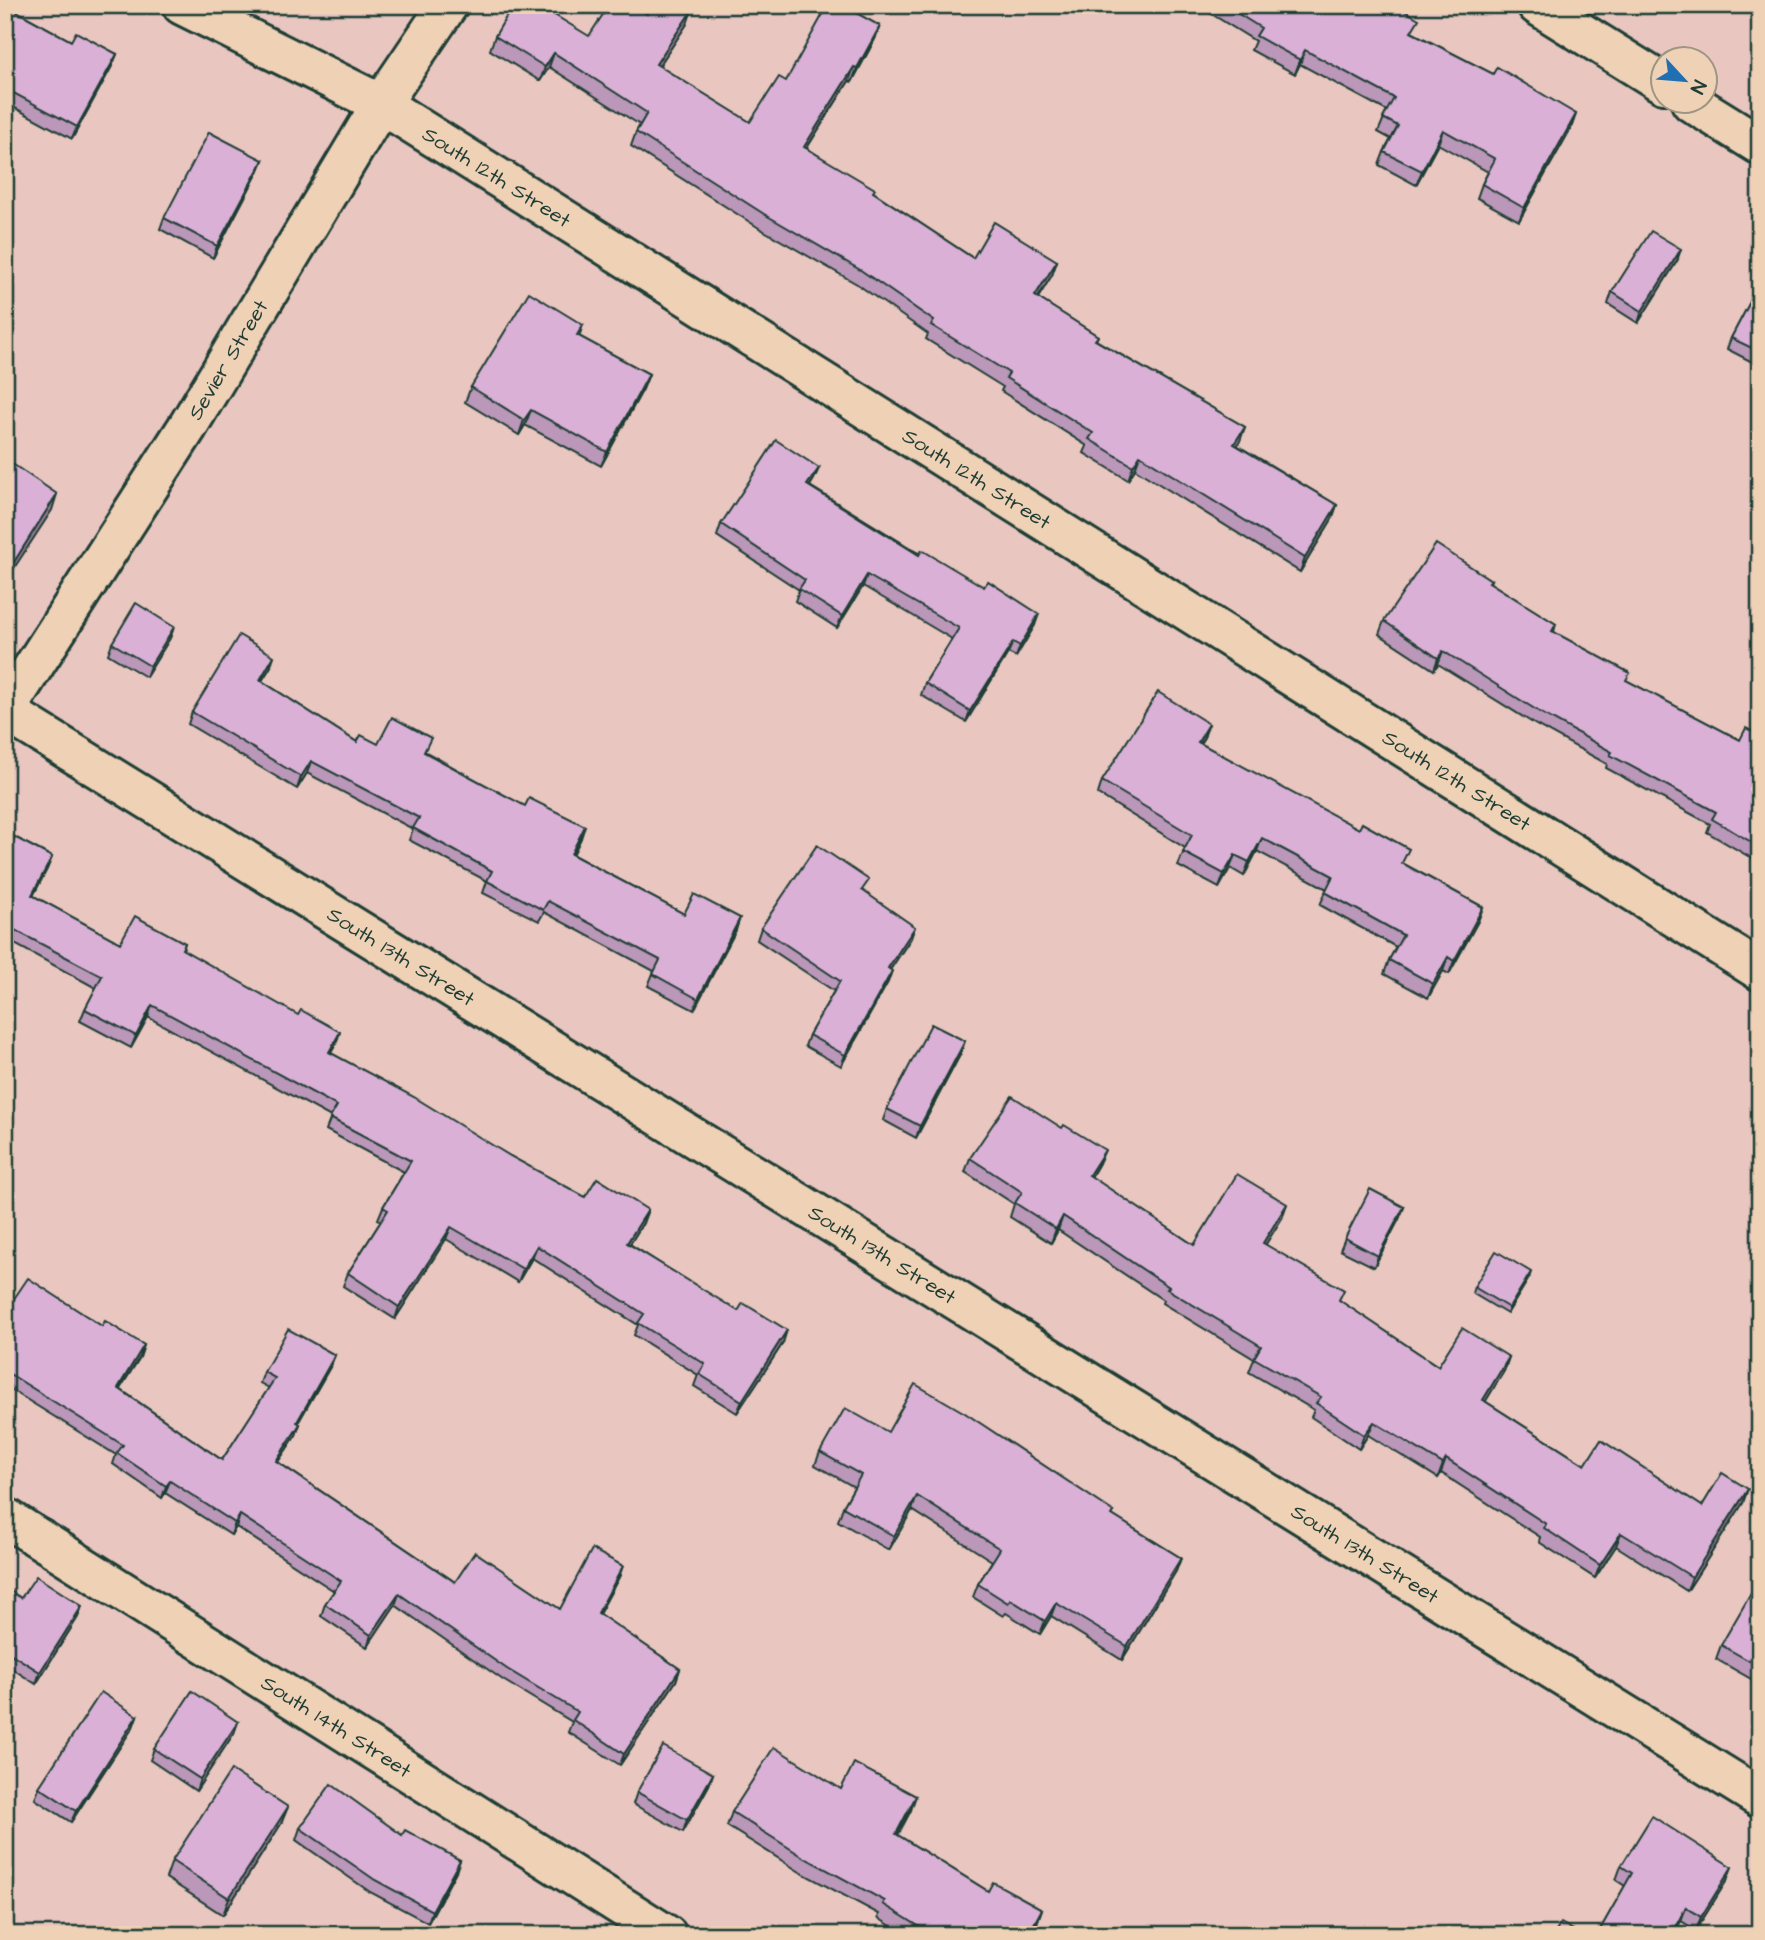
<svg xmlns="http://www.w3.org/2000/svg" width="1765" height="1940" viewBox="0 0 1765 1940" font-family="'Architects Daughter',sans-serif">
<rect width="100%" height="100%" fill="#e9c7c0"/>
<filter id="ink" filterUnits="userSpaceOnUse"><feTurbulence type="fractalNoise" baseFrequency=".0143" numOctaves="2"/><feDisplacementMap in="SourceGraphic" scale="14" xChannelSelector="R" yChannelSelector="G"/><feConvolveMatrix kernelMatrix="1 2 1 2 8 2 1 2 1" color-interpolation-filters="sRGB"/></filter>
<g filter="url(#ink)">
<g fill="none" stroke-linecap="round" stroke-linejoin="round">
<defs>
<g id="minor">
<path id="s1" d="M182,5L381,104L1760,971"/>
<path d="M1537,5L1664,84"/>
<path d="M1691,102L1760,145"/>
<path id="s2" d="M5,711L1760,1798"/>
<path id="s3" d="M5,711L188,426L381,104L448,5"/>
<path id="s4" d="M5,1517L667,1935"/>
</g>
</defs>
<use href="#minor" stroke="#1f3d34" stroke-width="44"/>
<use href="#minor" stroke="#efd1b6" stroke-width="38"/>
</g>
<g fill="#bb97b9" stroke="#1f3d34" stroke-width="2">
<path d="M5,5L71,41L117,54L112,66L72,139L6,103L5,104Z"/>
<path d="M1197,5H1394L1413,33L1493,74L1576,114L1571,128L1519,221L1477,198L1482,184L1488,172L1438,144L1416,185L1379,165L1384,152L1391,139L1378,132L1387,111L1300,64L1295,74L1251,50L1255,41Z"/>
<path d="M1743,5H1760V14Z"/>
<path d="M647,14L687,24L659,66L750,122L786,81L875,39L852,82L849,81L807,148L973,258L1057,261L1052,275L1038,298L1098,336L1096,340L1245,427L1237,445L1337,505L1332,519L1300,572L1135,469L1128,480L1084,453L1087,446L1001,391L1003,387L926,339L928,334L857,284L759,228L631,146L636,132L640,125L549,67L540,81L490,50L495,36H589Z"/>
<path d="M263,160L258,172L213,258L160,229L164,218Z"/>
<path d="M1677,261L1638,323L1608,304L1612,292Z"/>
<path d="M1760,283V366L1727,349L1731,338Z"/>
<path d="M583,325L579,337L649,374L643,389L601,466L525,425L519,435L465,402L471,387Z"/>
<path d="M819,468L814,479L810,486L1035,625L1016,657L1008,653L966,722L921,695L925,683L952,639L863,586L837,628L795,601L799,590L717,536L721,524Z"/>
<path d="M1491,580L1490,583L1556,624L1554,632L1627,681L1740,740L1760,735V863L1707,832L1710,824L1606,768L1607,764L1536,725L1438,664L1434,670L1379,634L1384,621Z"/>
<path d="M174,627L170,638L146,677L108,654L112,643Z"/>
<path d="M270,668L262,681L357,742L426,752L581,838L573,855L684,914L736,930L694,1010L648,986L654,971L544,912L539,921L483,893L487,881L409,840L413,829L307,773L297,789L188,724L192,712Z"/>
<path d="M1204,737L1200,744L1404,864L1483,907L1478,921L1449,974L1443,971L1428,998L1384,974L1389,960L1396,947L1320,905L1327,889L1257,851L1244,876L1230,868L1219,888L1178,866L1185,848L1098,794L1102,781Z"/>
<path d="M5,832L52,857L47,869L33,896L120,943H185L183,950L336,1044L331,1053L510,1156L585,1197L643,1223L630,1244L783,1343L737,1413L694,1386L698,1375L634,1335L638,1325L532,1258L518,1282L446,1239L395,1319L343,1286L348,1273L381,1221L378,1219L383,1207L404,1172L326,1130L331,1117L148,1017L131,1048L80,1021L85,1009L96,988L9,941Z"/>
<path d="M864,892L911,938L890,970L888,982L841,1066L805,1046L809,1035L834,991L757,940L761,928Z"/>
<path d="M961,1053L916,1138L883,1120L887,1109Z"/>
<path d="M1062,1128L1099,1163L1091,1177L1194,1245L1282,1218L1265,1244L1340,1301L1438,1366L1509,1357L1504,1371L1485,1401L1585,1465L1702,1506L1743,1503L1687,1591L1616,1546L1595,1578L1539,1542L1540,1537L1441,1473L1438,1478L1368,1435L1359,1449L1311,1417L1314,1410L1249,1372L1254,1359L1162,1303L1163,1300L1058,1230L1051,1243L1010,1217L1014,1204L965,1172L970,1158Z"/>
<path d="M1404,1207L1399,1219L1374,1267L1340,1250L1345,1238Z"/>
<path d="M1529,1278L1507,1314L1472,1293L1474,1287Z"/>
<path d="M5,1308L102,1326L144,1345L140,1357L120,1389L222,1460L269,1388L260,1383L264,1372L335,1355L330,1367L298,1423L300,1424L296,1435L278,1462L455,1582L560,1609L619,1577L599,1614L680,1669L676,1681L620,1765L568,1732L572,1722L503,1680L395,1605L367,1647L321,1616L325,1604L334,1591L236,1527L231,1535L165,1493L162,1498L113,1464L116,1455L5,1386Z"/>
<path d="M888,1432L1114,1512L1112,1515L1181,1558L1176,1571L1122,1660L1051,1616L1040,1634L1006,1613L1003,1616L973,1597L978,1584L992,1561L912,1510L889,1550L838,1521L843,1507L854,1487L815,1465L820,1452Z"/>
<path d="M5,1588L21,1598L82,1606L78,1617L36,1684L5,1664Z"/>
<path d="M1760,1594V1684L1716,1659L1721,1645Z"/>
<path d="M137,1716L133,1727L71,1822L35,1799L39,1787Z"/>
<path d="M238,1722L234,1733L196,1791L150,1760L154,1749Z"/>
<path d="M713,1774L709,1785L683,1832L633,1804L637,1792Z"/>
<path d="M841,1789L911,1810L898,1835L988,1891L1042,1909L1037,1923L1031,1935H906L878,1918L879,1914L800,1872L727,1826L732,1812Z"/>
<path d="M281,1824L223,1915L166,1878L172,1861Z"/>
<path d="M300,1828L402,1835L460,1860L456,1871L428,1923L370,1892L296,1840Z"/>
<path d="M1621,1866L1727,1880L1696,1930L1681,1921L1673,1935H1597L1625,1886L1616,1880Z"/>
</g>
<g fill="#997b96" stroke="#1f3d34" stroke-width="2">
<path d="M692,10L687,24L651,78L656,64Z"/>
<path d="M880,26L875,39L852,82L857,68Z"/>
<path d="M1305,50L1300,64L1295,74L1300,60Z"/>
<path d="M554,53L549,67L540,81L545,67Z"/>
<path d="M117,54L112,66L72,139L77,127Z"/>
<path d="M854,67L849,81L799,160L804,147Z"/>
<path d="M1576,114L1571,128L1519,221L1524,208Z"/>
<path d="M1443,130L1438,144L1416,185L1422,171Z"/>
<path d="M263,160L258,172L213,258L217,246Z"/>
<path d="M1681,249L1677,261L1638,323L1642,311Z"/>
<path d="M1057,261L1052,275L1030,310L1035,296Z"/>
<path d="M649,374L643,389L601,466L607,452Z"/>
<path d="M531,410L525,425L519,435L524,420Z"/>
<path d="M1245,427L1240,441L1229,458L1234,444Z"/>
<path d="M1140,455L1135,469L1128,480L1133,466Z"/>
<path d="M819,468L814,479L803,496L807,485Z"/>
<path d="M57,494L52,510L5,582V576Z"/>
<path d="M1337,505L1332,519L1300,572L1305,558Z"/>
<path d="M867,575L863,586L837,628L842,616Z"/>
<path d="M1039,614L1035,625L1016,657L1020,646Z"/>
<path d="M174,627L170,638L146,677L150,666Z"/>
<path d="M1013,642L1008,653L966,722L970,711Z"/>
<path d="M1443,651L1438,664L1434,670L1438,658Z"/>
<path d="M274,656L270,668L255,691L260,680Z"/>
<path d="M1209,724L1204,737L1193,756L1198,742Z"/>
<path d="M311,761L307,773L297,789L301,777Z"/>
<path d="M585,826L581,838L567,866L571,854Z"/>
<path d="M1262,838L1257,851L1244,876L1249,862Z"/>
<path d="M1235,855L1230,868L1219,888L1224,874Z"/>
<path d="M52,857L47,869L27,907L32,895Z"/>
<path d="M1483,907L1478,921L1449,974L1454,961Z"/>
<path d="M740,918L736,930L694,1010L698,999Z"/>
<path d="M915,927L911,938L884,979L888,968Z"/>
<path d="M1448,957L1443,971L1428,998L1433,984Z"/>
<path d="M892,971L888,982L841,1066L845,1055Z"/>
<path d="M152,1005L148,1017L131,1048L136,1036Z"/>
<path d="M340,1032L336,1044L324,1064L329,1052Z"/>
<path d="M965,1041L961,1053L916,1138L920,1126Z"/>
<path d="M1105,1150L1099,1163L1084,1189L1089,1175Z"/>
<path d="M1287,1204L1282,1218L1258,1257L1263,1243Z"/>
<path d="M1404,1207L1399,1219L1374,1267L1378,1256Z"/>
<path d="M648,1210L643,1223L623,1255L627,1243Z"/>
<path d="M1063,1216L1058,1230L1051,1243L1056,1229Z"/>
<path d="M451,1227L446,1239L395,1319L399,1307Z"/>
<path d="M537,1246L532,1258L518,1282L523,1269Z"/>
<path d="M1531,1272L1529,1278L1507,1314L1509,1308Z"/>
<path d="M787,1330L783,1343L737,1413L742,1401Z"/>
<path d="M144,1345L140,1357L113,1399L118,1388Z"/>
<path d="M335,1355L330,1367L292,1433L297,1422Z"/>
<path d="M1509,1357L1504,1371L1478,1414L1483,1400Z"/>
<path d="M1374,1422L1368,1435L1359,1449L1364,1435Z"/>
<path d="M300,1424L296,1435L271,1472L276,1461Z"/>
<path d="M1446,1459L1441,1473L1438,1478L1443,1464Z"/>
<path d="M170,1481L165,1493L162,1498L166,1486Z"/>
<path d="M1748,1489L1743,1503L1687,1591L1692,1577Z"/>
<path d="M917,1496L912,1510L889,1550L894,1536Z"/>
<path d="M240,1515L236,1527L231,1535L235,1523Z"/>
<path d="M1621,1533L1616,1546L1595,1578L1600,1565Z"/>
<path d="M1181,1558L1176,1571L1122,1660L1127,1646Z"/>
<path d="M623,1566L619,1577L593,1625L598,1613Z"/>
<path d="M399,1594L395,1605L367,1647L371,1635Z"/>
<path d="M1056,1603L1051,1616L1040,1634L1045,1621Z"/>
<path d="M82,1606L78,1617L36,1684L40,1672Z"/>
<path d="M680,1669L676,1681L620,1765L624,1754Z"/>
<path d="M137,1716L133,1727L71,1822L76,1811Z"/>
<path d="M238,1722L234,1733L196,1791L200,1779Z"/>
<path d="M713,1774L709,1785L683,1832L687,1820Z"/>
<path d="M916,1796L911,1810L891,1848L896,1834Z"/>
<path d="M288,1807L281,1824L223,1915L229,1898Z"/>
<path d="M460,1860L456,1871L428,1923L432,1911Z"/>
<path d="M1732,1867L1727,1880L1696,1930L1701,1917Z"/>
<path d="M1686,1907L1681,1921L1673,1935H1671Z"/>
<path d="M1042,1909L1037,1923L1031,1935H1028Z"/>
</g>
<g fill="#dab0d7" stroke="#1f3d34" stroke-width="2">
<path d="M5,5L71,41L76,32L117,54L77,127L10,91L5,100Z"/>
<path d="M513,5H538L589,36L609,5H634L647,14L653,5H684L692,10L656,64L750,122L779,77L786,81L828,5H842L880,26L857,68L854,67L804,147L875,189L873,192L973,258L994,222L1057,261L1035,296L1098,336L1095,340L1245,427L1234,444L1337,505L1305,558L1140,455L1133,466L1089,439L1093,433L1006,378L1009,373L931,325L934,321L862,271L764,214L636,132L647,113L554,53L545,67L495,36Z"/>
<path d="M1224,5H1394L1419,19L1411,32L1493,74L1497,67L1576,114L1524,208L1482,184L1495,159L1443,130L1422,171L1384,152L1398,126L1383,118L1394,98L1305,50L1300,60L1256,36L1261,28Z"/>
<path d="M209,132L263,160L217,246L164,218Z"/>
<path d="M1651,231L1681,249L1642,311L1612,292Z"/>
<path d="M1760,283V352L1731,338Z"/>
<path d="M529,292L583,325L577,335L649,374L607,452L531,410L524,420L471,387Z"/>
<path d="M776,440L819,468L807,485L919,555L922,550L984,587L988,581L1039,614L1020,646L1013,642L970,711L925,683L959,628L867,575L842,616L799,589L805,580L721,524Z"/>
<path d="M5,459L57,494L5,576Z"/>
<path d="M1436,544L1491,580L1489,582L1556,624L1552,631L1630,673L1626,680L1740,740L1746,728L1760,735V847L1712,819L1716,812L1610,755L1612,752L1541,713L1443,651L1438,658L1384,621Z"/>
<path d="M136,603L174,627L150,666L112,643Z"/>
<path d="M239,635L274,656L260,680L357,742L361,735L378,744L392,717L431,738L424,752L525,806L529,798L585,826L571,854L684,914L694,894L740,918L698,999L653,974L660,960L548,901L543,910L487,881L492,871L413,828L419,818L311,761L301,777L192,712Z"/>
<path d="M1158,692L1209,724L1198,742L1359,829L1362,823L1409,849L1402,863L1483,907L1454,961L1448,957L1433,984L1389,960L1403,935L1325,892L1333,876L1262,838L1249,862L1235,855L1224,874L1183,852L1192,835L1102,781Z"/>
<path d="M5,832L52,857L32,895L120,943L135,916L185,943L182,949L298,1015L301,1010L340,1032L329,1052L414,1097L510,1156L585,1197L597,1178L648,1210L627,1243L738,1311L743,1303L787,1330L742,1401L699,1374L705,1364L638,1323L644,1314L537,1246L523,1269L451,1227L399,1307L348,1273L388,1210L383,1207L411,1161L330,1118L337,1106L152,1005L136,1036L85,1009L102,976L13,929L5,944Z"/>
<path d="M817,845L869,880L862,890L915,927L888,968L892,971L845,1055L809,1035L840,981L761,928Z"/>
<path d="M931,1024L965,1041L920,1126L887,1109Z"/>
<path d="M1012,1096L1062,1128L1064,1125L1105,1150L1089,1175L1194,1245L1237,1174L1287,1204L1263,1243L1344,1290L1339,1300L1438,1366L1462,1328L1509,1357L1483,1400L1585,1465L1601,1440L1702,1506L1722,1473L1748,1489L1692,1577L1621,1533L1600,1565L1544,1528L1546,1524L1446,1459L1443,1464L1374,1422L1364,1435L1316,1403L1321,1397L1254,1358L1261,1346L1167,1289L1169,1287L1063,1216L1056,1229L1015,1203L1022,1192L970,1158Z"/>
<path d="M1370,1189L1404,1207L1378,1256L1345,1238Z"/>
<path d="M1496,1251L1531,1272L1509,1308L1474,1287Z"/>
<path d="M28,1278L102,1326L105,1321L144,1345L118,1388L222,1460L275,1378L264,1372L288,1329L335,1355L297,1422L300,1424L276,1461L455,1582L475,1552L560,1609L592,1549L623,1566L598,1613L680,1669L624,1754L573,1720L578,1712L507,1669L399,1594L371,1635L325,1604L341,1581L240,1515L235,1523L170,1481L166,1486L117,1453L123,1445L5,1371V1308L7,1309Z"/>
<path d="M915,1384L965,1413L1114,1512L1112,1515L1181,1558L1127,1646L1056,1603L1045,1621L1011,1600L1008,1603L978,1584L1000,1549L917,1496L894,1536L843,1507L861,1475L820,1452L845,1408L888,1432Z"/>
<path d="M36,1576L82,1606L40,1672L5,1650V1588L21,1598Z"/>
<path d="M1753,1590L1760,1594V1667L1721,1645Z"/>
<path d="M192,1691L238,1722L200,1779L154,1749Z"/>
<path d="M101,1692L137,1716L76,1811L39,1787Z"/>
<path d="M663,1746L713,1774L687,1820L637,1792Z"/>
<path d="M774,1747L841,1789L854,1763L916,1796L896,1834L988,1891L993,1882L1042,1909L1028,1935H933L883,1904L885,1901L805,1858L732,1812Z"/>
<path d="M231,1770L288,1807L229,1898L172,1861Z"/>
<path d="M331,1784L402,1835L405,1830L460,1860L432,1911L375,1880L300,1828Z"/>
<path d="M1652,1816L1732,1867L1701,1917L1686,1907L1671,1935H1597L1632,1873L1621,1866Z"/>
<path d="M1561,1923L1582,1935H1554Z"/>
</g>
</g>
<g text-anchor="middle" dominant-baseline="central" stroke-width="5" stroke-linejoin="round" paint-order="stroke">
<g font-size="21" fill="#1f3d34" stroke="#efd1b6">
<text stroke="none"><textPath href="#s1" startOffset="359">South 12th Street</textPath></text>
<text stroke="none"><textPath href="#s3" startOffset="416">Sevier Street</textPath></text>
<text stroke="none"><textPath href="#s1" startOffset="926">South 12th Street</textPath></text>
<text stroke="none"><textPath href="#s1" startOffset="1493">South 12th Street</textPath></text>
<text stroke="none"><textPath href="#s2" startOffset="466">South 13th Street</textPath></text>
<text stroke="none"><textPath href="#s2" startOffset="1032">South 13th Street</textPath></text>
<text stroke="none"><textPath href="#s2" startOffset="1600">South 13th Street</textPath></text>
<text stroke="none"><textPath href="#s4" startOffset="392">South 14th Street</textPath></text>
</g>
</g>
<rect width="1765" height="1940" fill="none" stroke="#efd1b6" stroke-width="28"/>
<rect x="14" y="14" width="1737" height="1912" fill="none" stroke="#1f3d34" stroke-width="2.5" filter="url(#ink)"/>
<g transform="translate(1684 80) rotate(116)"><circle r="33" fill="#efd1b6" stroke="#9c9682" stroke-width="2"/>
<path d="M0-5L12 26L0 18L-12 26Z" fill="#1f6fb2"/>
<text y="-10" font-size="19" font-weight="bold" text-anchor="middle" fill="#1f3d34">N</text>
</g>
</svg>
